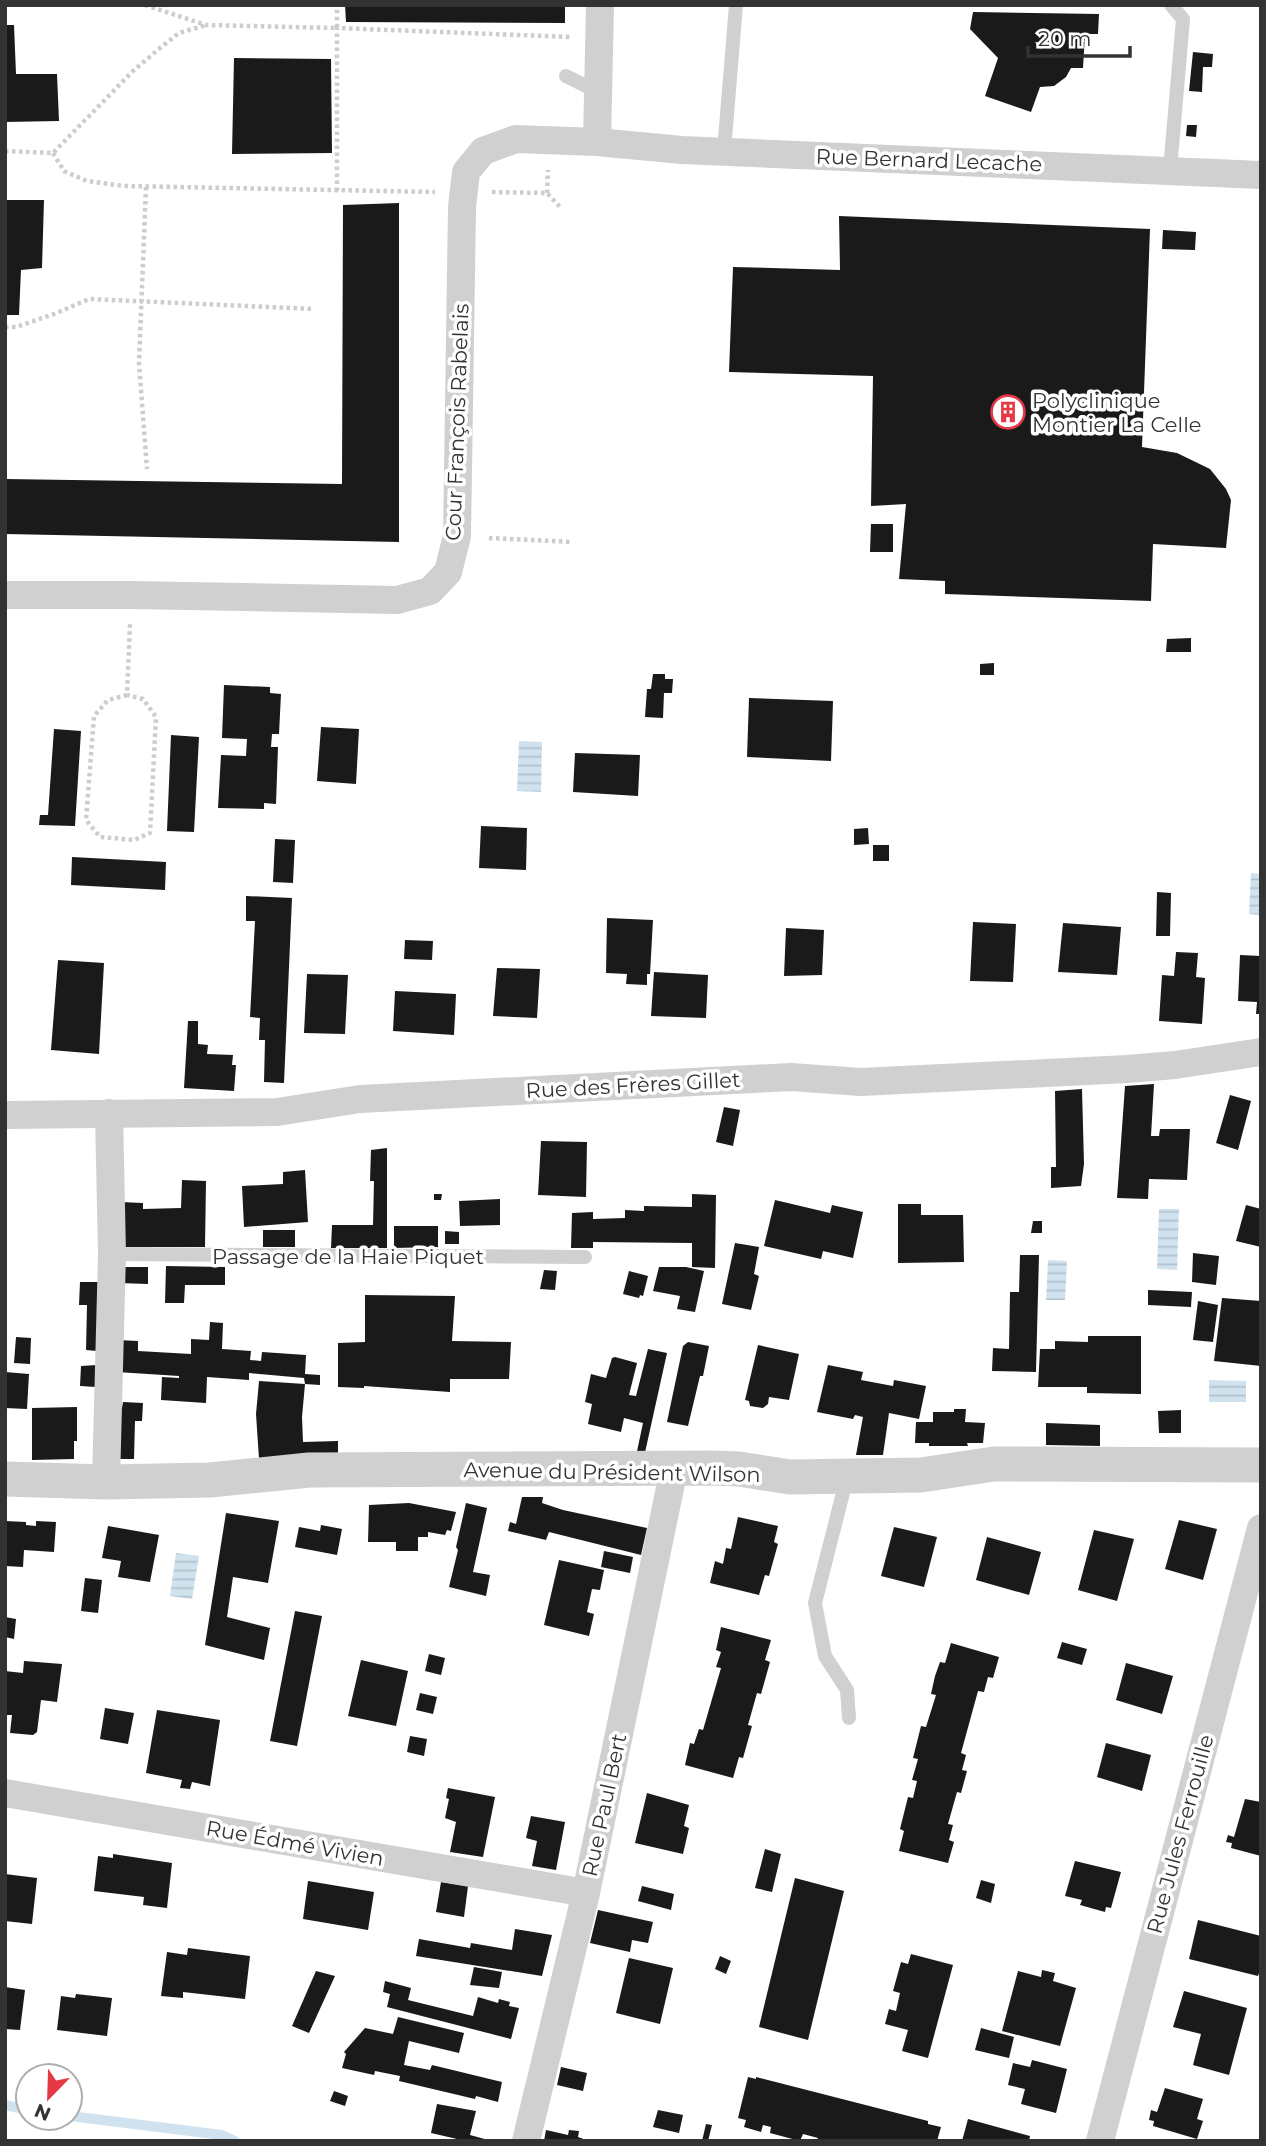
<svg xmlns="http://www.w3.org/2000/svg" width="1266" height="2146" viewBox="0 0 1266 2146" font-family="Montserrat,sans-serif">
<defs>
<pattern id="water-rules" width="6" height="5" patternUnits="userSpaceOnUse" patternTransform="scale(1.75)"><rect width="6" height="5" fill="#cfe2ee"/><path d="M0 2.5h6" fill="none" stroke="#b2c2cd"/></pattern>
</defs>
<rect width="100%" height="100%" fill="#fff"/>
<g fill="url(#water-rules)">
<path d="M519,741L542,742L541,792L517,791Z"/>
<path d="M1251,873L1261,874V915L1249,914Z"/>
<path d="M1159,1209H1179L1177,1270L1157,1269Z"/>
<path d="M1048,1260L1067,1261L1065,1300H1046Z"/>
<path d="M1209,1380L1246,1381V1402H1209Z"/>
<path d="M176,1553L199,1556L192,1599L170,1596Z"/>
</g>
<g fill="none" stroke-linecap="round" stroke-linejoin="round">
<g stroke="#cfe2ee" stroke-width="10">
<path d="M5,2105L28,2110"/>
<path d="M70,2116L222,2135L235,2141"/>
</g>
</g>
<g fill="#1a1a1a">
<path d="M345,5H565V23L346,22Z"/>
<path d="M973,12L1099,14L1098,34H1085L1083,68H1071L1066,77L1054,86L1040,87L1031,112L985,96L998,58L970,29Z"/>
<path d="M5,25H14L16,74H57L59,121L5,122Z"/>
<path d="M1193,52L1213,54L1212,67H1203L1202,92L1189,91Z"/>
<path d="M234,58L331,59L332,153L232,154Z"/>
<path d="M1187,125H1197L1196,137L1186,136Z"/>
<path d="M5,200H44L42,268L21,270L19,315H5Z"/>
<path d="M399,203V542L5,534V479L342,484L343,205Z"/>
<path d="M839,216L1150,229L1142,447L1177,453L1210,469L1226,489L1231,500L1226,548L1153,544L1151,601L945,594V581L899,579L906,504L871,506L873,376L729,372L733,267L840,270Z"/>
<path d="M1163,230L1196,232L1195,250L1162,249Z"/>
<path d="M871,524H893V552H870Z"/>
<path d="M1191,638V652H1166L1167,639Z"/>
<path d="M994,663V675H980V664Z"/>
<path d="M653,674H665V679H673L672,693H664L663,718L645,717L647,689H651Z"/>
<path d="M224,685L270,687V693L281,694L279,734H272L271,747H278L276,804L264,803V809L218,808L221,755L246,756L247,739L222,738Z"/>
<path d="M749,698L833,701L831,761L747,757Z"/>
<path d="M321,727L359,729L356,784L317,781Z"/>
<path d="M54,729L81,731L75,826L39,825L40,815H48Z"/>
<path d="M171,735L199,737L194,832L167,831Z"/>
<path d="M575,753L640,755L638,796L573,792Z"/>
<path d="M481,826L527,828L526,870L479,868Z"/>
<path d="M868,828L869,844L854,845V829Z"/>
<path d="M275,839L295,840L293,883L273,882Z"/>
<rect x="873" y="845" width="16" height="16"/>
<path d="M72,857L166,862L165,890L71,885Z"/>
<path d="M1157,892L1171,893L1170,936H1156Z"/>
<path d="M246,896L292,898L284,1083L264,1082L265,1040H259L260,1018L250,1017L255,921H246Z"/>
<path d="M607,918L653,920L650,974H647V985L626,984L627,974L606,973Z"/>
<path d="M973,922L1016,924L1013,982L970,981Z"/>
<path d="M1063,923L1121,927L1117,975L1058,972Z"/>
<path d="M786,928L824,930L822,975L784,976Z"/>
<path d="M405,940L433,941L432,960L404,959Z"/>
<path d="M1176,952L1198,953L1196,977L1205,978L1202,1024L1159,1021L1162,975L1174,976Z"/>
<path d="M1240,955L1261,956V1014H1256L1257,1002L1238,1001Z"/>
<path d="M58,960L104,963L99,1054L51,1050Z"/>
<path d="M497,968L540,969L537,1018L493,1016Z"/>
<path d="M654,972L708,975L706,1018L651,1016Z"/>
<path d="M307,974L348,975L345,1034L304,1033Z"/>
<path d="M395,991L456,994L454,1035L393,1031Z"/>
<path d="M188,1021H198V1044L208,1045L207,1054L233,1055L232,1065H236L234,1091L184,1088Z"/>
<path d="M1154,1084L1151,1136H1159L1160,1129H1190L1187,1180L1149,1179L1148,1199L1117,1198L1125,1086Z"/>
<path d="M1082,1089L1084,1164L1081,1186L1051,1188V1167H1056L1055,1091Z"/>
<path d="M1230,1095L1251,1101L1238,1150L1216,1143Z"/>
<path d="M724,1107L740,1110L733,1146L716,1142Z"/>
<path d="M541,1141L587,1142L586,1197L538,1195Z"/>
<path d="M387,1148V1248H331L332,1225H373L374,1181H370L371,1150Z"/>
<path d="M305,1170L308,1222L244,1227L242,1186L283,1184V1172Z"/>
<path d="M182,1180L206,1181L205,1247H119L120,1202L143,1203V1209L181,1208Z"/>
<path d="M434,1194H442L441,1200H434Z"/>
<path d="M692,1194L716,1195L715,1268L692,1267V1243L593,1242V1248H571L572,1213L593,1212V1219L625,1218V1210L644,1211V1206L692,1207Z"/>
<path d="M500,1199V1225L460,1226L459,1201Z"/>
<path d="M775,1200L830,1213L832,1205L863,1212L853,1258L823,1251L821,1259L764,1246Z"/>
<path d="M898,1204H921V1215H963L964,1262L898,1263Z"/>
<path d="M1246,1205L1261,1209V1247L1236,1241Z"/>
<path d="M1033,1221H1042V1233H1031Z"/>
<path d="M394,1226H438V1247L394,1248Z"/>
<rect x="263" y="1230" width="32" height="17"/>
<path d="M445,1231L459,1232V1244H445Z"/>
<path d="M735,1243L759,1247L754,1274L759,1276L751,1310L722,1304Z"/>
<path d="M1193,1253L1219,1256L1216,1285L1192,1282Z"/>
<path d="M1020,1255H1039L1036,1372L992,1371L993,1348L1009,1349L1010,1292H1019Z"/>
<path d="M166,1266L225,1267V1285H185L184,1303H165Z"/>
<path d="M119,1267H148V1284L118,1283Z"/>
<path d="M659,1267H686L704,1271L695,1312L677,1309L680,1296L653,1291Z"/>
<path d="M544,1270L557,1271L555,1290L540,1289Z"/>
<path d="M629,1271L648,1276L643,1296L640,1295L639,1298L623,1294Z"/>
<path d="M80,1282H99L97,1351L86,1350L87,1305H79Z"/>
<path d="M1148,1290L1192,1292L1191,1307L1148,1305Z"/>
<path d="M365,1295L455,1296L452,1341L511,1342L509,1379H450V1392L364,1386V1388L338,1387V1343L365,1342Z"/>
<path d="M1222,1298L1261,1301V1366L1214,1361Z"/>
<path d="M1198,1301L1218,1305L1213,1342L1193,1340Z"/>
<path d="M210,1322L223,1323L222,1349L251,1351L250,1360L261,1361L262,1352L306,1355L305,1374L320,1375V1385L305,1384L304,1378L249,1373V1380L207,1377L206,1403L161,1400L162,1377L179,1378V1376L117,1372V1340L138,1341V1351L191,1354V1339L209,1340Z"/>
<path d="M1088,1336H1141V1394L1087,1393V1387H1038L1040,1349H1055V1341L1088,1342Z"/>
<path d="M16,1337L31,1338L30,1364L14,1363Z"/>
<path d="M688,1342L709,1346L703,1376H700L688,1426L667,1422L683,1346Z"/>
<path d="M758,1345L799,1354L789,1400L769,1397L768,1404L763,1408L750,1406L749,1401L745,1400Z"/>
<path d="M648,1349L667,1353L644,1457L636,1456L643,1423L624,1418L621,1432L588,1424L592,1404L585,1402L591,1374L606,1378L612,1358L615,1357L637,1363L629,1395L636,1396Z"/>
<path d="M97,1365L96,1387L80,1386L81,1366Z"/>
<path d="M828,1365L863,1372L861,1380L893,1386L894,1380L926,1386L919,1419L889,1413L883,1455H856L863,1417L855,1415L853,1419L817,1412Z"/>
<path d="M5,1372L29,1374L27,1409L5,1408Z"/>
<path d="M259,1381L305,1384L302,1417L303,1442L338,1441V1458L259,1459L256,1414Z"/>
<path d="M123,1402L143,1403L142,1421H135L134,1459H116V1407L122,1408Z"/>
<path d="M77,1407V1441H74V1459L32,1460V1408Z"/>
<path d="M954,1409H966L965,1422L985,1423L983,1443H967L968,1446H929V1443H915L916,1422H933V1412H954Z"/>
<path d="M1181,1410V1433H1159L1158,1411Z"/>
<path d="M1046,1423L1100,1425V1446L1046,1445Z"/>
<path d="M522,1497H543L542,1503L563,1510L647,1528L641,1555L549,1532L546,1540L508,1531L510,1522L516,1524Z"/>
<path d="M409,1503L456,1512L451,1531L447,1530L445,1535L428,1532V1537H418V1551H396V1542H368L369,1505Z"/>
<path d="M466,1503L487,1508L473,1572L490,1575L486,1596L449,1587L458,1550L456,1547Z"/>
<path d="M226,1513L279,1521L268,1583L233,1577L227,1617L270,1628L264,1660L205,1645Z"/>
<path d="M738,1517L778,1526L774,1542L778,1544L769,1576L765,1575L759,1595L710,1583L715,1561L723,1564L726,1548L731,1549Z"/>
<path d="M1179,1520L1217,1529L1203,1580L1165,1569Z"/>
<path d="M5,1521L26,1522V1525L36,1526V1521L56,1522L54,1552L24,1550L23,1567L5,1566Z"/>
<path d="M321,1525L342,1529L337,1555L295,1547L299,1527L320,1531Z"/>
<path d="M108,1526L159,1535L150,1582L118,1577L121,1561L102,1558Z"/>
<path d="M894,1527L937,1537L924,1587L881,1576Z"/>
<path d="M1094,1530L1134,1539L1117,1601L1078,1590Z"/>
<path d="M987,1537L1041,1552L1029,1595L976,1580Z"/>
<path d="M604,1551L633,1557L630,1573L601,1567Z"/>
<path d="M559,1560L604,1570L600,1590L592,1589L587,1612L594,1614L589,1636L544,1625Z"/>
<path d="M85,1578L102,1580L98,1613L81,1611Z"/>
<path d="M295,1611L322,1616L297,1746L270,1741Z"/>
<path d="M5,1617L16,1619L14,1639L5,1637Z"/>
<path d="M721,1627L771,1640L765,1660L770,1662L761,1694L757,1693L748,1725L752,1726L743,1758L739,1757L733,1778L685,1765L690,1743L694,1744L699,1729L703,1730L721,1668L716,1667L721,1652L716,1650Z"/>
<path d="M1062,1642L1087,1649L1082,1665L1057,1658Z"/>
<path d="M951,1643L999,1657L993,1678L988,1677L984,1692L978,1691L961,1753L966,1755L962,1770L967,1771L961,1793L957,1792L948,1824L953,1825L949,1840L954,1842L948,1863L899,1851L904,1831L900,1829L908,1797L913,1798L917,1781L912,1780L918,1759L913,1758L921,1726L926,1727L936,1695L931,1694L935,1676L940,1662L945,1663Z"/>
<path d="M429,1654L445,1658L441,1675L425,1671Z"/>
<path d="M361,1660L408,1671L396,1726L348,1716Z"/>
<path d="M24,1661L62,1664L57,1702L41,1700L37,1732L33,1735L10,1733L12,1715H5V1671L23,1673Z"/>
<path d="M1126,1663L1173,1676L1162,1714L1116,1700Z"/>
<path d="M420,1693L437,1697L433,1714L416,1710Z"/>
<path d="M105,1708L134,1713L128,1744L100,1739Z"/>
<path d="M157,1710L220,1720L210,1786L192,1782L190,1789L180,1788L182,1780L146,1773Z"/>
<path d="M410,1736L427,1739L424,1756L407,1752Z"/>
<path d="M1106,1743L1151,1755L1142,1791L1097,1777Z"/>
<path d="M448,1788L495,1797L483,1857L450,1852L456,1822L445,1818L449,1799L446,1798Z"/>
<path d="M647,1793L689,1805L684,1826L689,1828L683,1854L635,1843Z"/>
<path d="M1245,1799L1261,1802V1856L1231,1848L1232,1843L1226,1842L1228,1835L1234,1837Z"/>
<path d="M531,1816L565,1822L556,1870L532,1866L537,1841L526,1838Z"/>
<path d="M765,1849L781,1854L772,1892L755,1888Z"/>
<path d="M113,1854L172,1863L167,1908L143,1905L144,1897L94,1891L98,1856L113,1858Z"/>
<path d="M1075,1861L1121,1872L1111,1908L1106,1907L1105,1912L1080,1905L1082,1900L1065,1896Z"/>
<path d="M5,1874L37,1878L32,1924L5,1921Z"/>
<path d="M795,1878L844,1891L808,2040L759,2027Z"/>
<path d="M981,1880L995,1884L991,1903L976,1898Z"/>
<path d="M308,1881L374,1892L368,1930L303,1919Z"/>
<path d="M441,1882L468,1886L464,1917L436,1912Z"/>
<path d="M642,1886L674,1894L671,1910L638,1901Z"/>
<path d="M598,1910L653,1922L648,1943L632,1940L630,1952L590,1943Z"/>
<path d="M1198,1920L1261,1936V1967L1258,1976L1189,1959Z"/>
<path d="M515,1929L552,1935L542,1976L416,1956L419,1939L470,1948L471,1943L512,1950Z"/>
<path d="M188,1948L250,1956L245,1999L183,1992V1998L161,1996L167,1952L187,1955Z"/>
<path d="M911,1954L953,1965L928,2058L902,2051L908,2030L885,2024L889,2009L896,2011L900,1993L893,1991L901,1962L908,1964Z"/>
<path d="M720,1956L731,1961L726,1974L715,1969Z"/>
<path d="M629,1958L673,1968L660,2024L616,2013Z"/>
<path d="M474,1967L502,1972L499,1988L470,1985Z"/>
<path d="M1042,1970L1055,1973L1053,1981L1076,1988L1060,2046L1002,2031L1018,1971L1041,1977Z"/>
<path d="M316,1971L335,1976L309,2033L292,2026Z"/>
<path d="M385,1981L411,1988L408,2000L473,2016L478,1997L498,2003L499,1999L510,2002L509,2006L519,2008L511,2039L387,2007L390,1994L383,1992Z"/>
<path d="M5,1987L25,1990L20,2030L5,2029Z"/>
<path d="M1184,1991L1247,2008L1229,2075L1193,2065L1201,2034L1173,2027Z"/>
<path d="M76,1994L112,1998L107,2036L57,2030L61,1996L75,1998Z"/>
<path d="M398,2017L464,2033L459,2053L409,2041L404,2065L430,2070L432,2065L502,2082L498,2102L476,2096L475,2099L399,2081L400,2076L375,2071L374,2075L342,2068L346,2054L344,2052L365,2028L393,2034Z"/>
<path d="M981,2028L1014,2037L1009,2058L975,2050Z"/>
<path d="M1032,2060L1067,2069L1056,2113L1021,2104L1025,2089L1008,2085L1013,2063L1030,2067Z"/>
<path d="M561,2067L587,2073L583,2091L557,2085Z"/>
<path d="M748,2077L756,2079V2077L928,2121V2124L941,2127L937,2141H817L818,2138L803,2134L800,2141L770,2133L771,2127L763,2125L761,2132L744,2127L746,2120L738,2118Z"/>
<path d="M1165,2088L1203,2099L1197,2119L1203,2121L1197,2139L1153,2126L1154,2121L1149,2120L1151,2110L1157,2112Z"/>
<path d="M334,2091L348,2096L345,2106L330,2101Z"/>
<path d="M437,2104L476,2111L470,2135L492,2141H456L457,2139L431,2133Z"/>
<path d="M658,2110L683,2115L679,2133L653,2127Z"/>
<path d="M968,2119L1030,2136L1029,2141H962Z"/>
<path d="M706,2124L712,2125L708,2141H702Z"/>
<path d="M546,2130L568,2135L569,2130L579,2131L578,2137L589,2141H544Z"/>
</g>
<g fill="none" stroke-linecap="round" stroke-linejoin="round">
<g stroke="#cdcdcd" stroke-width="4.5" stroke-dasharray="3.5 3.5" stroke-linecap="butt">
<path d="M145,5L206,25L337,28V5"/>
<path d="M5,151L53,153L133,71L160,48L179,33L206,25"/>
<path d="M53,153L64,171L87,181L124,186L435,192"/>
<path d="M146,187L139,363L147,469"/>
<path d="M337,191V28L571,37"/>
<path d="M492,192L547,193L560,207"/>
<path d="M547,193L548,170"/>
<path d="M5,327H16L54,314L89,299L314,309"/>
<path d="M489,538L572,542"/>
<path d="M127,695L108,700L94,716L86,820L100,837L134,840L150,833L156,717L143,699L127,695L130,624"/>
</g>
<g stroke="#d0d0d0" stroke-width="14">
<path d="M566,76L598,92"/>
<path d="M724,151L736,5"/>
<path d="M1170,170L1183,19L1171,5"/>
<path d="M112,1254L585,1257"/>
<path d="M847,1477L815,1603L825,1656L847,1690L849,1718"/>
</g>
<g stroke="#d0d0d0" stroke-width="28">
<path d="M597,142L600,5"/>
<path d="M5,595H131L397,600L430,591L448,572L457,536L462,207L466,172L483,151L516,139L597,142L682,150L1261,175"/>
<path d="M5,1115L277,1112L360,1099L791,1077L861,1082L1127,1069L1175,1065L1261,1052"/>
<path d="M106,1482L112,1254L109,1113"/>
<path d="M5,1793L586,1893"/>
<path d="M526,2141L586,1893L674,1469"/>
<path d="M1100,2141L1261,1528"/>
</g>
<path stroke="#d0d0d0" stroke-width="35" d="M5,1479L106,1482L210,1480L309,1470L712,1468L739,1469L790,1477L921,1475L994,1464L1261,1465"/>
</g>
<defs>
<symbol id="building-ring" viewBox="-11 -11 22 22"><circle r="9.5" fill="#fff" stroke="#e63946" stroke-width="1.5"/><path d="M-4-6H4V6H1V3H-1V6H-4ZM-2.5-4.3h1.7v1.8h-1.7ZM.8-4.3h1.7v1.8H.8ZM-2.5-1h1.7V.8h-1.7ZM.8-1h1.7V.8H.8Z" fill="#e63946"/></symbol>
</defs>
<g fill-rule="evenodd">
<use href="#building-ring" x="989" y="393" width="38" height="38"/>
</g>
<g text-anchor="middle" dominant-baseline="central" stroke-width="7" stroke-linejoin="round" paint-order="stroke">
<g font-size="21" fill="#333" stroke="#fff">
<text transform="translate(929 160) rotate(2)">Rue Bernard Lecache</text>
<text transform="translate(457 422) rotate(-88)">Cour François Rabelais</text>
<text transform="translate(633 1085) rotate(-3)">Rue des Frères Gillet</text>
<text x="348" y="1256">Passage de la Haie Piquet</text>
<text transform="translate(612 1472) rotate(1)">Avenue du Président Wilson</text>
<text transform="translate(604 1805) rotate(-78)">Rue Paul Bert</text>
<text transform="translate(1180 1834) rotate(-75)">Rue Jules Ferrouille</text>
<text transform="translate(295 1843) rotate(10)">Rue Édmé Vivien</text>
</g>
<g font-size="21" fill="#333" stroke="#fff" text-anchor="start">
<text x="1032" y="400">Polyclinique<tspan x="1032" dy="24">Montier La Celle</tspan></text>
</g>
</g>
<rect width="1266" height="2146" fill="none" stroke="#333333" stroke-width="14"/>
<g transform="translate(49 2097) rotate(203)"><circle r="33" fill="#ffffff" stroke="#adadad" stroke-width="2"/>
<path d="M0-5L12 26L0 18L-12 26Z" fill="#e63946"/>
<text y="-10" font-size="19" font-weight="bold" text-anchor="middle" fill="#333333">N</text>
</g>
<path d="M1028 46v10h102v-10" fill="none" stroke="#333333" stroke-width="3.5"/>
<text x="1038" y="46" font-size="21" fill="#333333" stroke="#ffffff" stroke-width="5" paint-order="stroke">20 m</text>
</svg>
